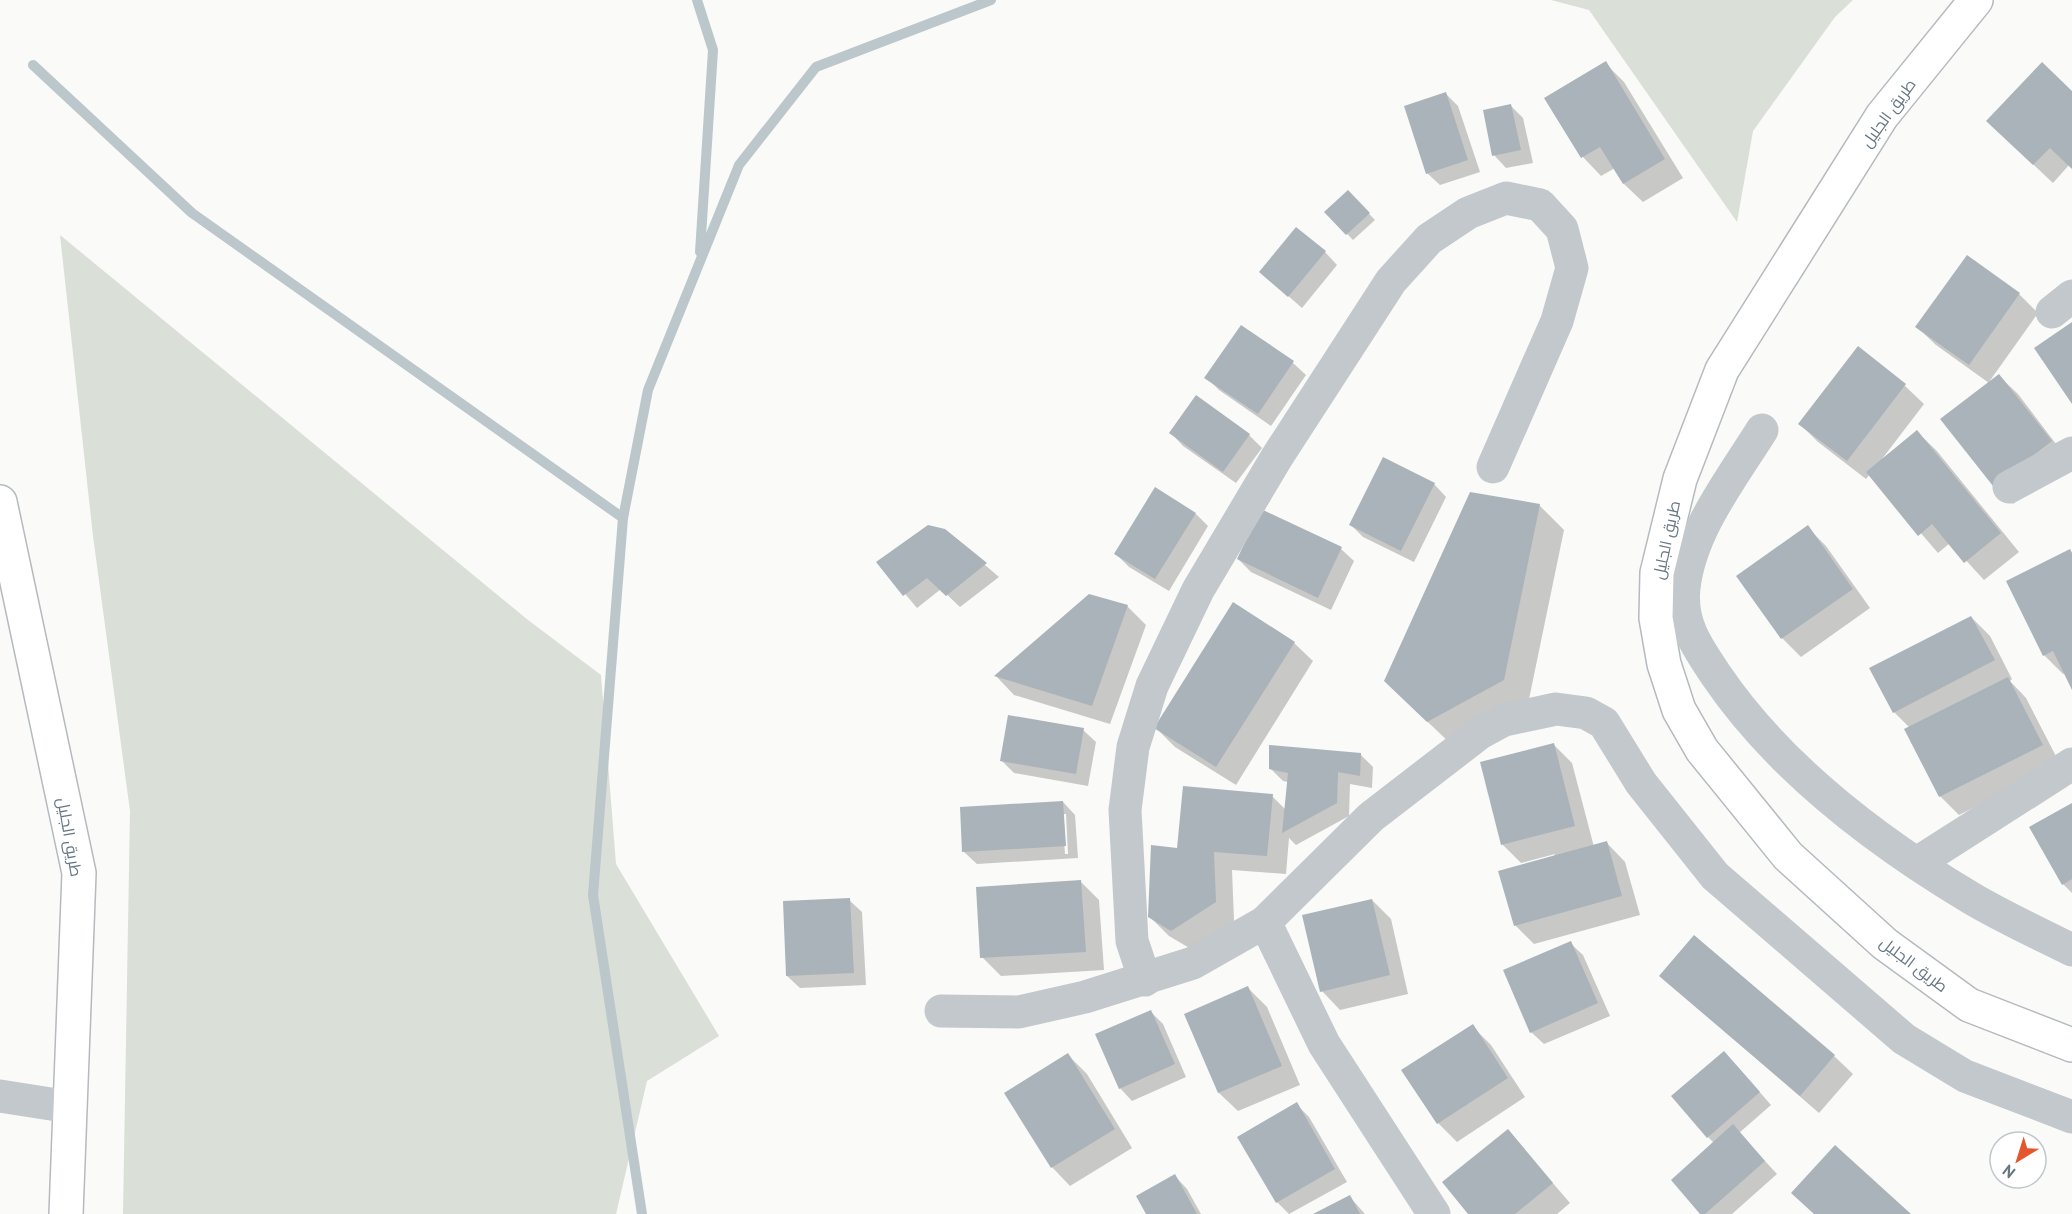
<svg xmlns="http://www.w3.org/2000/svg" width="2072" height="1214" viewBox="0 0 2072 1214" font-family="'PT Sans',Cairo,sans-serif">
<rect width="100%" height="100%" fill="#fafaf8"/>
<g fill="#dadfd7">
<path d="M1551,0H1853L1835,17L1753,131L1737,222L1589,10Z"/>
<path d="M60,235L528,620L601,675L616,864L719,1036L647,1081L616,1214H123L130,811L93,536Z"/>
</g>
<g fill="#0003" fill-rule="evenodd">
<path d="M1605,63L1624,82L1683,178L1643,202L1624,184L1615,168L1601,176L1583,157L1546,99Z"/>
<path d="M2072,93V168L2069,165L2053,183L2007,140Z"/>
<path d="M1446,94L1458,106L1480,172L1440,185L1427,173Z"/>
<path d="M1511,106L1523,118L1533,163L1506,168L1494,155Z"/>
<path d="M1348,192L1375,220L1353,240L1326,212Z"/>
<path d="M1325,252L1337,265L1302,308L1261,272Z"/>
<path d="M1967,257L2019,294L2038,313L1989,382L1999,376L2018,394L2069,461L2013,504L1994,485L1989,383L1936,345L1917,327Z"/>
<path d="M1241,327L1293,363L1306,375L1271,426L1219,390L1206,377Z"/>
<path d="M1858,349L1905,386L1924,404L1882,459L1917,432L1936,450L2019,552L1984,580L1950,543L1938,553L1870,474L1866,479L1818,442L1800,424Z"/>
<path d="M1196,397L1249,435L1262,448L1236,483L1183,446L1171,433Z"/>
<path d="M1434,484L1446,497L1414,562L1363,537L1351,525Z"/>
<path d="M1539,505L1564,530L1528,704L1452,745L1410,705Z"/>
<path d="M1261,511L1341,549L1354,561L1331,610L1251,572L1238,559Z"/>
<path d="M1196,514L1208,526L1169,591L1129,567L1116,554Z"/>
<path d="M1807,527L1826,546L1870,608L1801,657L1782,638L1738,576Z"/>
<path d="M944,530L999,577L960,607L941,589L917,608L879,563Z"/>
<path d="M2070,551L2072,553V687L2065,673L2063,674L2044,655Z"/>
<path d="M1127,606L1146,625L1110,724L1014,695L996,676Z"/>
<path d="M1971,617L1990,636L2012,679L2010,681L2026,698L2060,764L1959,815L1940,796L1910,728L1894,712Z"/>
<path d="M1294,643L1313,661L1236,785L1175,747L1156,728Z"/>
<path d="M1083,730L1096,742L1088,786L1014,773L1001,760Z"/>
<path d="M1553,744L1572,763L1594,847L1607,843L1625,862L1640,915L1534,944L1515,925L1555,854L1521,863L1502,844Z"/>
<path d="M1361,755L1373,767L1372,788L1350,784L1349,816L1296,845L1289,838L1286,874L1232,870L1234,921L1191,949L1169,936L1150,917L1179,849L1272,796L1286,810L1288,782L1283,781L1270,768Z"/>
<path d="M1063,802L1075,815L1078,858L977,864L964,852ZM1062,814H1066L1068,854H1065Z"/>
<path d="M2072,805V893L2063,884Z"/>
<path d="M1081,882L1099,900L1104,970L1001,976L982,957Z"/>
<path d="M849,900L862,912L866,985L800,988L787,976Z"/>
<path d="M1372,900L1391,919L1408,994L1340,1010L1322,991Z"/>
<path d="M1570,943L1583,955L1610,1016L1544,1044L1531,1032Z"/>
<path d="M1661,976L1834,1056L1853,1074L1819,1113Z"/>
<path d="M1248,988L1267,1007L1300,1085L1238,1111L1219,1093L1186,1014Z"/>
<path d="M1151,1012L1163,1024L1186,1077L1132,1101L1120,1088Z"/>
<path d="M1472,1026L1491,1045L1525,1097L1457,1142L1438,1123Z"/>
<path d="M1068,1055L1087,1074L1132,1148L1070,1186L1052,1167Z"/>
<path d="M1736,1065L1771,1105L1739,1133L1777,1174L1732,1214H1702L1714,1143L1708,1137Z"/>
<path d="M1296,1104L1309,1117L1347,1182L1289,1214L1277,1202L1239,1138Z"/>
<path d="M1508,1131L1570,1203L1557,1214H1470Z"/>
<path d="M1175,1176L1187,1189L1201,1214H1148Z"/>
<path d="M1350,1197L1365,1214H1316Z"/>
</g>
<g fill="none" stroke-linecap="round" stroke-linejoin="round">
<g stroke="#bbc7cb" stroke-width="10">
<path d="M697,0L713,50L700,252"/>
<path d="M33,65L192,213L623,518"/>
<path d="M642,1214L593,895L623,518L648,390L739,165L816,67L991,0"/>
</g>
</g>
<g fill="#aab3b9">
<path d="M1606,61L1665,159L1623,184L1600,147L1581,158L1544,98Z"/>
<path d="M2042,62L2072,91V169L2050,148L2033,165L1986,121Z"/>
<path d="M1446,92L1468,160L1426,174L1404,106Z"/>
<path d="M1511,104L1521,150L1492,156L1483,110Z"/>
<path d="M1348,190L1370,213L1346,235L1324,212Z"/>
<path d="M1296,227L1326,251L1288,297L1259,272Z"/>
<path d="M1967,255L2020,293L1969,365L1915,327Z"/>
<path d="M2072,322V404L2034,348Z"/>
<path d="M1241,325L1294,361L1258,414L1204,378Z"/>
<path d="M1858,346L1906,384L1847,461L1798,424Z"/>
<path d="M1999,374L2052,441L1993,486L1940,419Z"/>
<path d="M1196,395L1250,434L1223,472L1169,433Z"/>
<path d="M1917,430L2001,533L1964,563L1932,524L1918,536L1866,472Z"/>
<path d="M1383,457L1435,483L1401,551L1349,525Z"/>
<path d="M1155,487L1196,513L1155,579L1114,554Z"/>
<path d="M1470,492L1540,504L1504,680L1427,722L1384,681Z"/>
<path d="M1261,509L1342,547L1318,598L1237,559Z"/>
<path d="M928,525L945,529L987,563L946,596L927,578L903,596L876,562Z"/>
<path d="M1808,525L1853,589L1781,639L1736,576Z"/>
<path d="M2070,549L2072,553V690L2053,651L2043,656L2006,581Z"/>
<path d="M1089,594L1128,605L1092,706L994,676Z"/>
<path d="M1233,602L1295,642L1216,767L1154,728Z"/>
<path d="M1971,616L1995,660L1893,713L1869,668Z"/>
<path d="M2008,677L2043,745L1939,797L1904,729Z"/>
<path d="M1008,715L1084,728L1076,774L1000,761Z"/>
<path d="M1554,743L1575,826L1501,845L1480,762Z"/>
<path d="M1269,745L1361,753L1360,776L1338,772L1337,803L1282,833L1288,773L1269,769Z"/>
<path d="M1183,786L1273,794L1267,856L1214,852L1216,902L1171,931L1148,917L1151,845L1177,848Z"/>
<path d="M1063,801L1066,846L962,852L960,807Z"/>
<path d="M2072,803V879L2062,885L2029,827Z"/>
<path d="M1607,841L1622,896L1514,926L1498,871Z"/>
<path d="M1081,880L1086,952L980,958L976,887Z"/>
<path d="M850,898L854,973L786,976L783,901Z"/>
<path d="M1372,899L1390,975L1320,992L1302,915Z"/>
<path d="M1694,935L1835,1055L1800,1096L1659,976Z"/>
<path d="M1571,941L1598,1003L1530,1033L1503,970Z"/>
<path d="M1248,986L1282,1066L1218,1093L1184,1014Z"/>
<path d="M1151,1010L1175,1064L1119,1089L1095,1034Z"/>
<path d="M1473,1024L1508,1078L1437,1124L1401,1070Z"/>
<path d="M1724,1051L1760,1092L1707,1138L1671,1096Z"/>
<path d="M1068,1053L1115,1129L1051,1168L1004,1093Z"/>
<path d="M1297,1102L1335,1169L1276,1203L1237,1137Z"/>
<path d="M1733,1124L1765,1161L1705,1214H1700L1671,1180Z"/>
<path d="M1508,1129L1553,1183L1515,1214H1468L1442,1182Z"/>
<path d="M1835,1145L1911,1214H1814L1791,1193Z"/>
<path d="M1175,1174L1197,1214H1146L1136,1196Z"/>
<path d="M1350,1195L1360,1214H1313Z"/>
</g>
<g fill="none" stroke-linecap="round" stroke-linejoin="round">
<defs>
<g id="primary">
<path d="M1976,0L1882,116L1722,370L1680,479L1657,573L1656,618L1664,664L1679,710L1702,750L1788,856L1885,944L1969,1005L2072,1045"/>
<path d="M0,502L79,873L66,1214"/>
</g>
</defs>
<use href="#primary" stroke="#b5babe" stroke-width="36"/>
<g stroke="#c3c8cc" stroke-width="33">
<path d="M2052,312L2072,296"/>
<path d="M1762,430C1732,478 1690,531 1684,588C1680,623 1697,647 1716,675C1779,768 1874,840 1971,898C2003,917 2038,933 2072,950"/>
<path d="M2009,487L2072,453"/>
<path d="M1917,863L2072,764"/>
<path d="M1265,922L1324,1044L1434,1214"/>
<path d="M1145,980L1132,941L1125,810L1133,747L1152,686L1198,590L1277,457L1391,281L1429,239L1468,213L1506,198L1540,205L1562,229L1572,268L1557,321L1493,467"/>
<path d="M941,1011L1019,1012L1085,997L1193,963L1265,922L1371,817L1480,733L1504,720L1556,709L1586,713L1604,723L1641,783L1715,876L1904,1039L1965,1076L2072,1117"/>
<path d="M0,1096L70,1107"/>
</g>
<use href="#primary" stroke="#fff" stroke-width="33"/>
</g>
<g text-anchor="middle" dominant-baseline="central" stroke-width="6" stroke-linejoin="round" paint-order="stroke">
<g font-size="16" fill="#657683" stroke="#fff">
<text transform="translate(1888 113) rotate(-54)">طريق الجليل</text>
<text transform="translate(1666 540) rotate(-78)">طريق الجليل</text>
<text transform="translate(70 837) rotate(80)">طريق الجليل</text>
<text transform="translate(1914 964) rotate(37)">طريق الجليل</text>
</g>
</g>
<g transform="translate(2018 1160) rotate(218)"><circle r="28" fill="#ffffff" stroke="#c1c8cd" stroke-width="1.5"/>
<path d="M0-4.5L10 22L0 15L-10 22Z" fill="#e4572e"/>
<text y="-9" font-size="16" font-weight="bold" text-anchor="middle" fill="#657683">N</text>
</g>
</svg>
